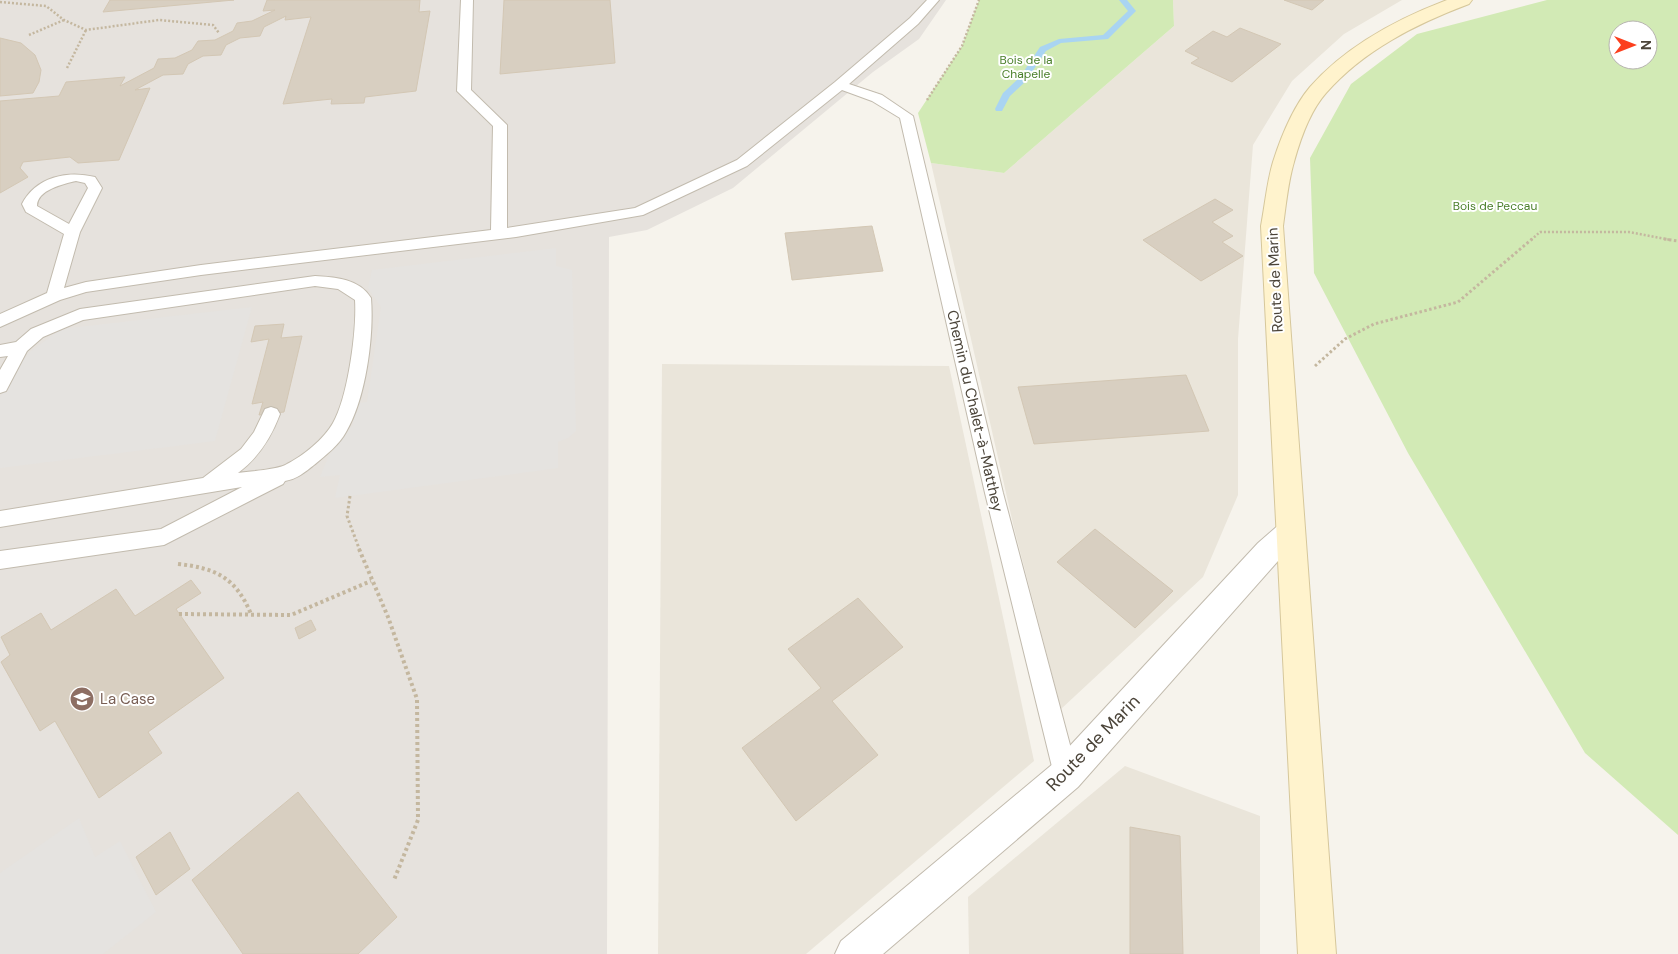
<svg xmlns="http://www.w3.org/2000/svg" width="1678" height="954" viewBox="0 0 1678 954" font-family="'DM Sans',sans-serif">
<rect width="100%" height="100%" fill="#f6f3ec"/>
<g fill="#eae5da">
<path d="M1173,0H1402L1344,34L1292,81L1253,145L1238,339V495L1203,577L1061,709L1014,528L931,163L1004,173L1174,26Z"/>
<path d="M662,364L949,366L1034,761L806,954H658Z"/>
<path d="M1125,766L1260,816V954H969L968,897Z"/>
</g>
<path fill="#e6e2dd" d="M0,0H946L919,39L873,72L733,188L647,230L609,237L607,954H0Z"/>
<g fill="#d2eab5" fill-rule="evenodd">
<path d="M979,0H1173L1174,26L1004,173L931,163L918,113L962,46Z"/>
<path d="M1547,0H1678V835L1585,753L1408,453L1314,273L1310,158L1351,84L1417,34ZM1618,30H1648V60H1618Z"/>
</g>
<g fill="#e5e3e0">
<path d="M556,248V266L572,270L576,431L568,438L558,442V468L335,498L340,475L320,477L329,455L353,425L355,403L367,402L381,307L368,288L372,270Z"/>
<path d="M252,307L215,441L0,468V398L11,372L31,351L61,329Z"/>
<path d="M79,818L95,857L120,841L156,912L103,954H0V873Z"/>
</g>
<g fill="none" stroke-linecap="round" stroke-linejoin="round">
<path fill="#a9d4f2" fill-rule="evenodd" d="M1119,0H1127L1136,11L1108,39L1061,43L1046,51L1026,81L1010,96L1002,111H996L995,109L1003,93L1020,77L1040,47L1059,39L1103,35L1128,11Z"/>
</g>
<g fill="#d8cfc1" stroke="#d3c7b4">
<path d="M110,0H234L103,12Z"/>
<path d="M267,0H420L419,12L430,11L416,91L365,97L364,103L331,104L332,99L283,104L311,17L285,20L286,16L264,27L260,36L240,38L226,45L221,55L203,56L188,64L183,74L163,75L135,90L150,88L119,160L78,163L70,157L23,162L20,168L28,177L0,193V101L59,96L66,82L125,77L120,86L154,68L158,59L175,58L192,50L198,41L215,40L233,31L237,23L252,21L275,10L263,11Z"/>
<path d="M504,0H610L615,63L500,74Z"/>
<path d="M1284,0H1324L1312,10Z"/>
<path d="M1240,28L1281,44L1232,82L1191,63L1199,58L1185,51L1213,31L1227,37Z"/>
<path d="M0,38L21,43L35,55L41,70L39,82L33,93L0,96Z"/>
<path d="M1215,199L1233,210L1212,222L1233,236L1222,242L1243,256L1201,281L1143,240Z"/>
<path d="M872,226L883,271L792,280L785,233Z"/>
<path d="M284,324L281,338L302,336L284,412L259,415L263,402L252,404L269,339L251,342L255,326Z"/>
<path d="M1186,375L1209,431L1034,444L1018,387Z"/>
<path d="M1095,529L1173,591L1135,628L1057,562Z"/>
<path d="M191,580L201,593L176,609L224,678L148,732L162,753L99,798L55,721L40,731L1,662L10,655L1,637L41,613L51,630L116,589L135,616Z"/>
<path d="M858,598L903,647L832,701L878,755L796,821L742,748L821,688L788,649Z"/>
<path d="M311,620L316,630L299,639L295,628Z"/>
<path d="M298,792L397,917L358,954H243L192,880Z"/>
<path d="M1130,827L1180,836L1183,954H1130Z"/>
<path d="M170,832L190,869L156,895L136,857Z"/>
</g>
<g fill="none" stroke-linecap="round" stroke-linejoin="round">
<defs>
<g id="service">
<path d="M461,0H473L471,90L507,125V228L635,208L737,160L835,82L910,18L927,0H939L918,24L849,84L882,95L913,116L1003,493L1078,775L1074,783L1066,787L1058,783L1054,775L985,493L900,118L872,101L842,90L747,166L643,215L516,237L201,275L86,292L60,300L0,327V314L47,293L64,234L26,212L22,204C36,177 67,170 95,177L102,188L80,232L64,288L86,282L201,265L491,230L493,126L457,91ZM76,181L85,183L88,188L69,224L37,206C37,190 63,184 76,181Z"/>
<path d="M315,276C335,277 360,279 371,298C374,336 366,398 346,432C339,445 326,455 314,465C305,472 297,479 285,481L283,484L164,545L0,569V551L161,529L242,487L0,527V511L203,478L241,449L254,432L265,409L271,407L277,409L280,414C271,438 259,457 238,473C251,471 277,470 287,464C303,456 324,439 333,423C348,397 357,330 355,300L338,289L315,286L83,320L43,337L27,351L6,391L0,393V370L8,356L0,357V345L16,342L31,329L80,309Z"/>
</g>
<path id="minor" d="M1291,520L1301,523L1305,532L1301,541L1278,561L1078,787L883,954H835L841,941L1054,763L1258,543L1281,523Z"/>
<path id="secondary" d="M1447,0H1472L1469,4C1416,24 1364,50 1326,93C1310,111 1300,140 1294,162C1288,182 1286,205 1283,226L1336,954H1298L1261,226C1265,205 1267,182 1273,162C1281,137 1293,107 1310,87C1346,46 1397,19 1447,0Z"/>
</defs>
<use href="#service" stroke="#c2bbae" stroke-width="2"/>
<use href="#minor" stroke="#c2bbae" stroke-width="2"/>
<use href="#secondary" stroke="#d6c79b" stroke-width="2"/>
<g stroke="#c4b79f" stroke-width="2.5" stroke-dasharray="2 2" stroke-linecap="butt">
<path d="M0,2L46,6L64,20L86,30L159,20L213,25L219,33"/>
<path d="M29,35L64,20"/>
<path d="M67,68L86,30"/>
<path d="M927,100L962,46L979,0"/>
<path d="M1531,240L1540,232H1629L1671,240"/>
</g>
<g stroke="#c4b79f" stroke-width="3" stroke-dasharray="2.5 2.5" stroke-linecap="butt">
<path d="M1664,239L1678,241"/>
<path d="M1315,366L1345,339L1374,324L1458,302L1532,239"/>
<path d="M350,496L347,516L360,551"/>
</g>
<g stroke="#c4b79f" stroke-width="4" stroke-dasharray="3 3" stroke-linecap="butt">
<path d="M359,549L388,617L417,699L418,820L394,880"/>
<path d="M178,564C216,568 236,578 251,614"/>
<path d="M179,614L291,615L371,581"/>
</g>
<use href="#service" fill="#fff" fill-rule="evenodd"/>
<use href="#minor" fill="#fff" fill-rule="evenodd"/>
<use href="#secondary" fill="#fff3cd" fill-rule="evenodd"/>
</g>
<defs>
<symbol id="school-disc" viewBox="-11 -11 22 22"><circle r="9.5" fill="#8d6e63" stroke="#fff"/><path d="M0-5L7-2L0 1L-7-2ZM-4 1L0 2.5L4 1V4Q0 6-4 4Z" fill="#fff"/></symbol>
</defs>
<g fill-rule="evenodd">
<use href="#school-disc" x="68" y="685" width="28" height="28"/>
</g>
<g text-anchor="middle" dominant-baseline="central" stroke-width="4" stroke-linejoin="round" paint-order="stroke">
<g font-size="12" fill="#4a7f2a" stroke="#fff">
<text x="1026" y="60">Bois de la<tspan x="1026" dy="14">Chapelle</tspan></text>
<text x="1495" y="206">Bois de Peccau</text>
</g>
<g font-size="15" fill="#4b4439" stroke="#fff">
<text transform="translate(1275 280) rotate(-93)">Route de Marin</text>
<text transform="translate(975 411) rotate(77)">Chemin du Chalet-à-Matthey</text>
</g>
<g font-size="15" fill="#785e54" stroke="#fff" text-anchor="start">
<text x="100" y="699">La Case</text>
</g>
<g font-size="18" fill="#4b4439" stroke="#fff">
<text transform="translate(1093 743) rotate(-46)">Route de Marin</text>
</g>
</g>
<g transform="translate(1633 45) rotate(90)"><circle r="24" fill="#ffffff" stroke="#b7b4b0"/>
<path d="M0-4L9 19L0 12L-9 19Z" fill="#fc3f1d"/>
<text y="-8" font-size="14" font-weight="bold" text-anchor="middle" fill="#4b4439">N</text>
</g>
</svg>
